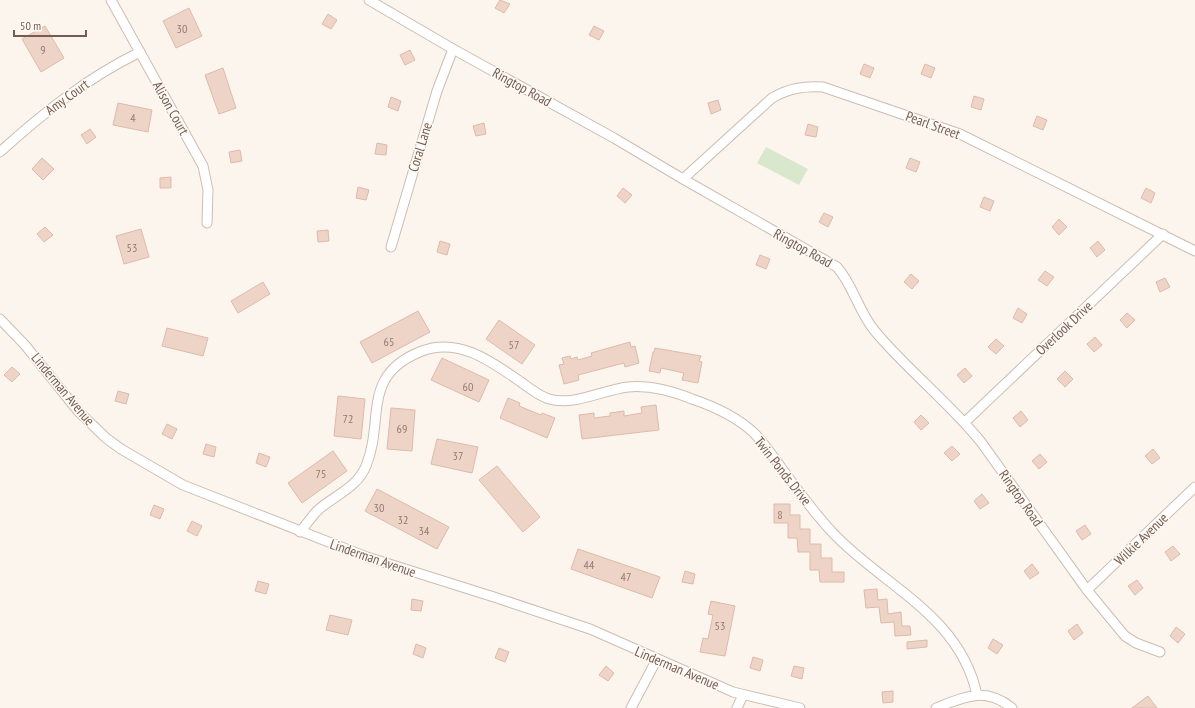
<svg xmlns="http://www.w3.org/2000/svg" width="1195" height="708" viewBox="0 0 1195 708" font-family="'PT Sans Narrow',sans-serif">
<rect width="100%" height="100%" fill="#fbf5ed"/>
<path fill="#d9e8cc" d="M766,147L808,169L799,185L757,163Z"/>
<g fill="#eed4c7" stroke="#dfbaa9">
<path d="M500,0L510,4L504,13L495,8Z"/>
<path d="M189,8L202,36L176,48L163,21Z"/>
<path d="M328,14L337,20L331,29L322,24Z"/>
<path d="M45,26L64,58L41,72L22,39Z"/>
<path d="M594,26L604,31L599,40L589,35Z"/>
<path d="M410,50L415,60L405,65L400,55Z"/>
<path d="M864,64L874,68L870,78L860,74Z"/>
<path d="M925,64L935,68L931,78L921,74Z"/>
<path d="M223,68L236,108L219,114L205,75Z"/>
<path d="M974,96L984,99L981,110L971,107Z"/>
<path d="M391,97L401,101L398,111L388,107Z"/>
<path d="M718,100L721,110L711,114L708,103Z"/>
<path d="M118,103L152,110L148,132L113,125Z"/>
<path d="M1037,116L1047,120L1043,130L1033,126Z"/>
<path d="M484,123L486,134L476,136L473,126Z"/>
<path d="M808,124L818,127L816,137L805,135Z"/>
<path d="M90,129L96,137L87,144L81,135Z"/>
<path d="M377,143L387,145L386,155L375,154Z"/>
<path d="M240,150L242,161L231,163L229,152Z"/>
<path d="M42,158L54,169L43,180L32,169Z"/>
<path d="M910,158L920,162L916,172L906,168Z"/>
<path d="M171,177V188H160V178Z"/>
<path d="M358,187L369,190L366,200L356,198Z"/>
<path d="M623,188L632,195L625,203L617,196Z"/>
<path d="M1146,188L1155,193L1151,203L1141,198Z"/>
<path d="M984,197L994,201L990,211L980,207Z"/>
<path d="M824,213L833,217L828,227L819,222Z"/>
<path d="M1059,219L1067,227L1059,235L1052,227Z"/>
<path d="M45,227L53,235L44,242L37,234Z"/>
<path d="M141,229L149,257L124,264L116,236Z"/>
<path d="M328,230L329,241L318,242L317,231Z"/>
<path d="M440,241L450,244L447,255L437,252Z"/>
<path d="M1098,241L1105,250L1097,257L1090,248Z"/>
<path d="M760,255L770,259L766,269L756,265Z"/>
<path d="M1045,271L1054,277L1047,286L1038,280Z"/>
<path d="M911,274L919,281L912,289L904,282Z"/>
<path d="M1165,278L1170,287L1160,292L1156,282Z"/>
<path d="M263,282L270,294L238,313L231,301Z"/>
<path d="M1018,308L1027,314L1022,323L1013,318Z"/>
<path d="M418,311L430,332L372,363L360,342Z"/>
<path d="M1127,313L1135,320L1127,328L1120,320Z"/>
<path d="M499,320L535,345L522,364L486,339Z"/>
<path d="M167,328L208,338L203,356L162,346Z"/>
<path d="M1095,337L1102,345L1094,352L1087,344Z"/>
<path d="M996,339L1004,346L996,354L988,347Z"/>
<path d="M630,342L631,347L635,346L639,363L625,367L624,363L578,375L579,380L564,384L559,365L564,364L562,358L570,356L571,359L577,357L578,360L592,356L591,353Z"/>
<path d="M655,348L701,356L699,361L702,362L698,383L682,380L684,373L661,368L660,373L649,371L653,352H654Z"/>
<path d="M442,358L489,380L479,402L431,380Z"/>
<path d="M12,367L20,374L12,382L4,375Z"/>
<path d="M965,368L972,376L964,383L957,375Z"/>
<path d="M1065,371L1073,379L1065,387L1057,379Z"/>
<path d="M118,391L129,394L126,404L115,401Z"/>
<path d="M338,396L365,399L361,439L334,436Z"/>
<path d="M508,398L520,403L519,406L541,415L542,413L555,418L547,438L500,418Z"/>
<path d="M656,405L659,430L582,439L579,415L594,413V418L610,416V413L624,411V416L642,413L641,407Z"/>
<path d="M391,408L415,410L412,451L387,449Z"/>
<path d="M1021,411L1028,420L1020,427L1013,418Z"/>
<path d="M921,415L929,423L921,430L914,422Z"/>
<path d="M167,424L177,429L172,439L162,434Z"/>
<path d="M437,439L478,447L472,473L431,464Z"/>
<path d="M206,444L216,447L214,457L203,454Z"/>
<path d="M952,446L960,454L952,461L944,453Z"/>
<path d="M1153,449L1160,458L1152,464L1145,456Z"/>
<path d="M333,451L347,471L302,503L288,483Z"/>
<path d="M259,453L270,457L266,467L256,463Z"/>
<path d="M1040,454L1047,462L1039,469L1032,461Z"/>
<path d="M497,466L540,517L523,532L479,480Z"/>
<path d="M377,489L449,527L437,549L365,511Z"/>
<path d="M982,494L989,503L980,509L974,501Z"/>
<path d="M774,504H790V515H800V529H810V544H821V558H832V572H844V582H820L819,570H810V552H798L797,538H788V523H774Z"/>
<path d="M154,505L164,509L160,519L150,515Z"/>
<path d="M192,521L202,526L197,536L187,531Z"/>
<path d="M1085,525L1091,534L1082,540L1076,531Z"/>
<path d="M1173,546L1180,554L1171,561L1165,552Z"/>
<path d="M578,549L660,577L652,598L571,569Z"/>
<path d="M1032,564L1039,573L1030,579L1024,571Z"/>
<path d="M685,571L695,574L693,584L682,582Z"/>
<path d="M1137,580L1143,588L1135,595L1128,586Z"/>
<path d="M258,581L269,584L266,594L255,591Z"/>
<path d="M877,589L878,600L887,599L888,614L901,612L902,626H910L911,635L895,636L894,622L881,623L879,607L866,608L864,590Z"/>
<path d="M412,599L423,601L421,611L411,610Z"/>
<path d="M711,601L735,606L725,656L700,652L703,638L708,639L713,615L708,614Z"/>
<path d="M330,615L352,620L348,635L326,630Z"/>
<path d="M1077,624L1083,633L1074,640L1068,631Z"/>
<path d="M1176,627L1185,634L1178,643L1170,636Z"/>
<path d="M993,639L1003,645L997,654L988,648Z"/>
<path d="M927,640V647L907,649V642Z"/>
<path d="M416,644L426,648L423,658L413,654Z"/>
<path d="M499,648L509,652L505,662L495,658Z"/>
<path d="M753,657L763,660L760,671L750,668Z"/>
<path d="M606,666L614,673L608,681L599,675Z"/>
<path d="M794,666L804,668L802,679L791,676Z"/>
<path d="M893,691V702L883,703L882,692Z"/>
<path d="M1148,696L1157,708H1132Z"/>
</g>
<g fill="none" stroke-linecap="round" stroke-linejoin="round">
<defs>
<g id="minor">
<path d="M111,0L203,166L208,190L207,223"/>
<path d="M369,0L453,49L614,138L683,179L837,267C853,285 858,310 874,330C907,370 949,402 981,442L1087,590L1125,636L1136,643L1160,652"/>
<path d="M0,152C43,113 87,78 140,52"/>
<path d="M683,179L772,98C789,88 804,86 823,87L960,134L1195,251"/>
<path d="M391,247L437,91L453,49"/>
<path d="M0,319L25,345L78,411L106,438L121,449L183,485L367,557L497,598L590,629L733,692L800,708"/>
<path d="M965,422L1163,234"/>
<path d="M300,532C306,525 311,517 318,510C335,495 357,488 366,466C385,420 360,375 422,351C459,337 492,362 521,382C529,388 539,396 549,399C575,406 602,390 628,387C649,385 672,391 692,399C713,406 738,418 754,433C764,443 772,455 780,466C797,489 813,512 833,533C883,586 960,615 977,695"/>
<path d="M1087,590L1195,487"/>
<path d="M631,708L657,659"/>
<path d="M737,708L743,695"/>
<path d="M936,708C964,697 985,686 1012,708"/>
</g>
</defs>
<use href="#minor" stroke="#cdbdb3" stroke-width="11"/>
<use href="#minor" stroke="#fff" stroke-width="9"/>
</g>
<g text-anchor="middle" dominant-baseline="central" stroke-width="3" stroke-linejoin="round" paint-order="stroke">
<g font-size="12" fill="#937a6e">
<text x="182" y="28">30</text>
<text x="43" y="49">9</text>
<text x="133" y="117">4</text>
<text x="132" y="247">53</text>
<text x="389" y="341">65</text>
<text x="514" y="344">57</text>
<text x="468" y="386">60</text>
<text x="348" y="418">72</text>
<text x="402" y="428">69</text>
<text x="458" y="455">37</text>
<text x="321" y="473">75</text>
<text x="379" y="507">30</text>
<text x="780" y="514">8</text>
<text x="403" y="519">32</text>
<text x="424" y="530">34</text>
<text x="589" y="564">44</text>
<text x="626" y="576">47</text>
<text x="720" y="625">53</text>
</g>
<g font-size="14" fill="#755c51" stroke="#fef9f3">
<text transform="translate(522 87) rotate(29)">Ringtop Road</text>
<text transform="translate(67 97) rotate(-36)">Amy Court</text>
<text transform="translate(171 108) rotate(61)">Alison Court</text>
<text transform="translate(933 125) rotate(20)">Pearl Street</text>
<text transform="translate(420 147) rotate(-73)">Coral Lane</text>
<text transform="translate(803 248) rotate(29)">Ringtop Road</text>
<text transform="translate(1064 328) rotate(-43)">Overlook Drive</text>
<text transform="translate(63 389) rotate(50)">Linderman Avenue</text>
<text transform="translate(783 471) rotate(52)">Twin Ponds Drive</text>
<text transform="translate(1021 498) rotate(55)">Ringtop Road</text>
<text transform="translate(1141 539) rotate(-44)">Wilkie Avenue</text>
<text transform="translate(373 558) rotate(19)">Linderman Avenue</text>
<text transform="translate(677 668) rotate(23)">Linderman Avenue</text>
</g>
</g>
<path d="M14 30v6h72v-6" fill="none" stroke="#755c51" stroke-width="2"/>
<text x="20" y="30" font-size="12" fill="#755c51" stroke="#fef9f3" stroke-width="3" paint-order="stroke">50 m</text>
</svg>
